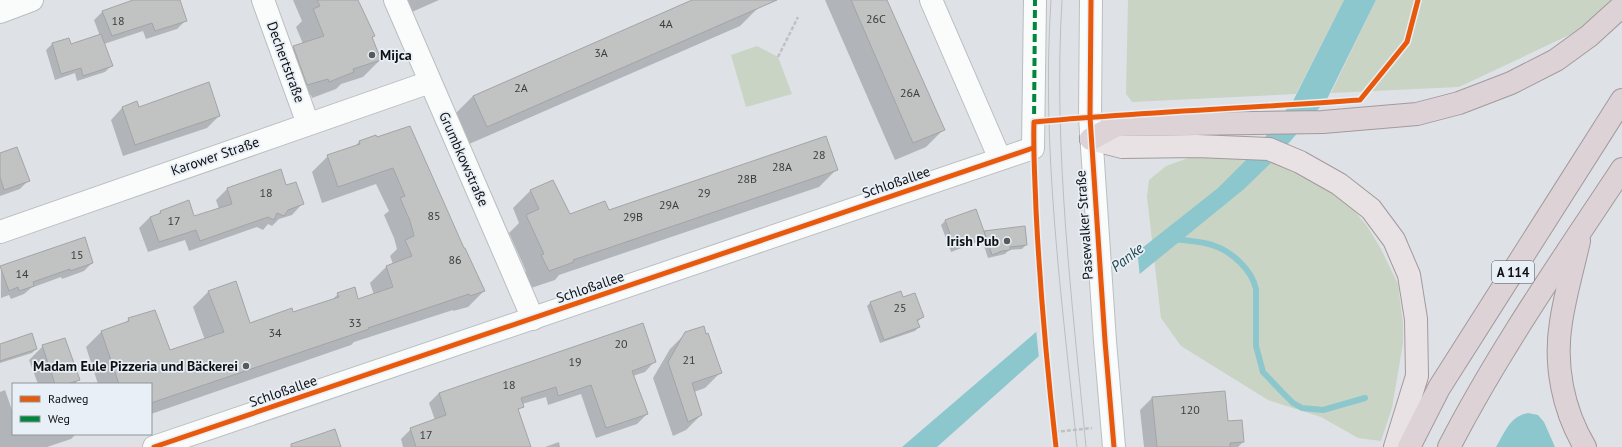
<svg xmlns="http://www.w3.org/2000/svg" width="1622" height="447" viewBox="0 0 1622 447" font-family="'PT Sans',sans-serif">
<rect width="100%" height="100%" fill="#dee2e6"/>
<g fill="#c9d4c4">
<path d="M1128,0H1344L1296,94L1132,102L1126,94Z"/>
<path d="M1376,0H1611L1582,29L1459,87L1331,93Z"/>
<path d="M757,46L778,57L792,94L746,107L731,55Z"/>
<path d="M1212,155L1274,160L1327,187L1349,204L1367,226L1381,249L1398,284L1403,323V343L1392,408L1381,441L1358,438L1321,417L1268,400L1181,346L1161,318L1147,197L1149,180L1166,166L1191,157Z"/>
</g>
<g fill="#8cc7ce">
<path d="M1344,0H1376L1327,99L1274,160L1244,189L1039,356L937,447H902L1036,332L1218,188L1251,155L1293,101Z"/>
<path d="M1528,413L1538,415L1544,422L1555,447H1496C1505,432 1510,416 1528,413Z"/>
</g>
<path fill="#dee2e6" d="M1137,249L1140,277L1039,358L1036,329Z"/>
<g fill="#0003">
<path d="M139,0H179L186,20L177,29L146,39L143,31L104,44L111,66L105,72L77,81L75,73L55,80L46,50L52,44L68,39L70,45L100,36L94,20L103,11Z"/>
<path d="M293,0H354L374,36L371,39L380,60L363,77L341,84L336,89L312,98L311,95L290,102L277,64L294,47L303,44L296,27L302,21Z"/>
<path d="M407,0H439L412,12Z"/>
<path d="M694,0H754L758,8L740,26L469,144L455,114L473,96Z"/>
<path d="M825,0H886L944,129L926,147L895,160Z"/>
<path d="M122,108H138L219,116L207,128L123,156L111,120Z"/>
<path d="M377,139L463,250L484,291L468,307L453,311V310L354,342L351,345L151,414V384H98L86,347L102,331L124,324L129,319L169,351L205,340L193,307L209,291L250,324L292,313L332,300L338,294L358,300L374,295L370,283L386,267L393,264L390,256L397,249L394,238L384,215L389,211L376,184L322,203L312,172L328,156L355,146L359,142Z"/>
<path d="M0,154L28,181L20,189L0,196Z"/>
<path d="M837,169L819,187L559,275L555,280L531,288L524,273L526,271L509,233L519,223L513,208L531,190L569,216L609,211Z"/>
<path d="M280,171L286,186L302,204L292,215L279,219L272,226L268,224L263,230L257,227L189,251L185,240L148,252L139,228L150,217L157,216L160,212L194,217L219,209L216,200L227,189Z"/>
<path d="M975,210L984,233L985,232L1026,245L1022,249L1009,250L1005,254L988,258L982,240L951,252L941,225L945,221Z"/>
<path d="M92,263L84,271L62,279L61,277L31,288L24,294L11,299L9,295L1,298V267Z"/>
<path d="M903,299L923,317L917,322L919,327L915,331L880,343L867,306L871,302Z"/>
<path d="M686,333L705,335L721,372L705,388L694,392L701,415L686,430L673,436L653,378L670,349Z"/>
<path d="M0,345L36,349L32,353L0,363Z"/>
<path d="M43,346L78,379L76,382L77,384H38L29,360Z"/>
<path d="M654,362L645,372L633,376L647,414L637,424L596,438L581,394L548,405L546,397L522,404V406L518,411L526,447H403L401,439L411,429L435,420L429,403L439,393Z"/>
<path d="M5,390L12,410L13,409V434H76L71,439L47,447H0V392Z"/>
<path d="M1224,392L1227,422L1243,442L1238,447H1144L1140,410L1152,398Z"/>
<path d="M559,442L560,447H545Z"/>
</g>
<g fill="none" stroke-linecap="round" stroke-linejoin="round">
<path stroke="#8cc7ce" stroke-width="6" d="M1175,239C1187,241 1203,241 1215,246C1232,252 1252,270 1256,289V346L1263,372L1281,391L1293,403L1302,408L1323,410L1365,398"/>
</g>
<g fill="#c1c2c2" stroke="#a4a4a6">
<path d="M133,0H180L187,21L155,31L152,23L112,36L102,11Z"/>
<path d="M317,0H358L375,36L372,37L381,60L353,69L354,72L329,82L328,79L307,85L293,46L324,36L313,9L320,6Z"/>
<path d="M692,0H777L487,127L473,96Z"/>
<path d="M851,0H887L945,130L913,143Z"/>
<path d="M101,34L113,66L83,76L81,68L61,74L52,43L69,38L71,44Z"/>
<path d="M209,82L220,116L135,145L122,107L137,101L139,107Z"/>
<path d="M410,126L464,248H465L485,291L470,296L469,294L368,328L369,329L151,403V384H119L101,331L129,321L128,318L155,310L170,350L224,332L208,291L236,281L250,323L292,308L293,312L339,297L337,293L355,287L358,299L393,287L386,266L412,256L405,240L414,236L410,221L400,198L405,196L393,168L338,187L327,155L360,144L359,141L376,135L377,137Z"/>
<path d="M826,136L838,170L573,260L574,262L549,271L541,255L544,254L526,215L539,209L530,190L553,180L570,214L605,201L609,210Z"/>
<path d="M17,147L30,181L4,190L0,177V153Z"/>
<path d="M281,169L286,185L296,182L304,204L288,210L284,216L277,213L274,220L268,217L200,241L196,230L159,242L150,217L161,213L160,211L189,200L194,216L232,204L227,188Z"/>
<path d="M976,209L986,237L955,248L945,220Z"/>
<path d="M1025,226L1027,245L1010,247V250L1002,251L992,255L984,231Z"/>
<path d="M85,237L93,263L70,271V269L33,282L34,286L19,291L18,287L9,291L0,266Z"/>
<path d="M901,291L903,297L915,293L924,317L917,320L920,327L884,340L870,302Z"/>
<path d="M643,323L656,362L632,371L648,414L606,428L591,385L558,396L556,387L521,398L524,407L518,409L531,447H416L410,428L446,415L439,393Z"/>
<path d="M704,326L706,334L708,333L722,373L692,383L702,415L688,422L668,362L685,332Z"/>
<path d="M32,333L37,349L0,361V344Z"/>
<path d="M65,338L80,380L67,384H55L42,345Z"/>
<path d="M1225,391L1228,421L1242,420L1244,442L1230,443V447H1157L1152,397Z"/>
<path d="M335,429L341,447H291V444Z"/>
</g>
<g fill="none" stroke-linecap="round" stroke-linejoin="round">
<defs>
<g id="minor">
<path d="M263,0L308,124"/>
<path d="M395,0L533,319"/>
<path d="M931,0L1000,159"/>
<path d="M0,12L32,0"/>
<path d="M0,232L430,82"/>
<path d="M154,447L1033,148L1035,0"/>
</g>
<path id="secondary" d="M1091,0L1090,117L1105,341L1114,447"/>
<path id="primary" d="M1091,139L1122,147L1197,146L1269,149L1300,162L1339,184L1371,209L1394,240L1409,275L1416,319L1417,376L1395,447"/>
<g id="motorway">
<path d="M1091,139L1117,125L1323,122L1417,114L1459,103L1511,83L1556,60L1589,36L1622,6"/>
<path d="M1579,241C1573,268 1565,295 1561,322C1554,365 1563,410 1585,447"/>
<path d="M1409,447L1439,388L1622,100"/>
<path d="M1449,447C1499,350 1562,260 1622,169"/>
</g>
</defs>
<use href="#minor" stroke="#bbbec1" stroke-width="24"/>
<use href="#secondary" stroke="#bbbec1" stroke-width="24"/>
<use href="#primary" stroke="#a3999d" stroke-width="24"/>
<use href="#motorway" stroke="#a3999d" stroke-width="24"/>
<g stroke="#c0c1c2" stroke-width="2.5" stroke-dasharray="4 2" stroke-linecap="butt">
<path d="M778,57L798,17"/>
<path d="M1055,432L1092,428"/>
</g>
<use href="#minor" stroke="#fafbfb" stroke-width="22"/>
<use href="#secondary" stroke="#fafbfb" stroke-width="22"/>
<use href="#primary" stroke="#e8e2e4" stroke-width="22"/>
<use href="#motorway" stroke="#ddd2d5" stroke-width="22"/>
<g stroke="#bebebf" stroke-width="1">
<path d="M1051,0C1041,149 1062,299 1077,447"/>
<path d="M1062,0C1053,149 1072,299 1086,447"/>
</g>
<path stroke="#00873e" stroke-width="4" stroke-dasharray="8 4" stroke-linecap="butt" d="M1034,126L1035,0"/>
<defs>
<g id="cycleway">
<path d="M1091,0L1090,117L1105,341L1114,447"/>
<path d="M154,447L1033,148"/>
<path d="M1056,447C1047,368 1040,289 1036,210C1035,180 1033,151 1034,122C1142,112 1251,108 1360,100L1407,42L1418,0"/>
</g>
</defs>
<use href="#cycleway" stroke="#e8eff6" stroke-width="8"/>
<use href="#cycleway" stroke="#e8590c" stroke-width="5"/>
</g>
<g fill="#575a5c" stroke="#e8eff6" stroke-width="1.5">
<circle cx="372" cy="55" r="4"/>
<circle cx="1007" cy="241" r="4"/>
<circle cx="246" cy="366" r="4"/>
</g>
<g text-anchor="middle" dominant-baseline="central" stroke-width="3.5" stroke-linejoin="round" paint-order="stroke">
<g font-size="12" fill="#3b3c3e">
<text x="876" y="18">26C</text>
<text x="118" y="20">18</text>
<text x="666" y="23">4A</text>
<text x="601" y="52">3A</text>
<text x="521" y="87">2A</text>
<text x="910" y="92">26A</text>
<text x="819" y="154">28</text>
<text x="782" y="166">28A</text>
<text x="747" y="178">28B</text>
<text x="266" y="192">18</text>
<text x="704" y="192">29</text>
<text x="669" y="204">29A</text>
<text x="434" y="215">85</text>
<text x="633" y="216">29B</text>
<text x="174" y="220">17</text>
<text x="77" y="254">15</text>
<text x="455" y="259">86</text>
<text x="22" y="273">14</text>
<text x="900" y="307">25</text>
<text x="355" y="322">33</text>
<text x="275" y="332">34</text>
<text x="621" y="343">20</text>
<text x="689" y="359">21</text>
<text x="575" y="361">19</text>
<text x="509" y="384">18</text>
<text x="1190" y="409">120</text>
<text x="426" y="434">17</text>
</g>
<rect fill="#e8eff6" stroke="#4f5356" stroke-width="1" x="1492" y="261" width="42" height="22" rx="3"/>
<g font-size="13" font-weight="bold" fill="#0e1012">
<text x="1513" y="272">A 114</text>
</g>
<g font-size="14" font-weight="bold" fill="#0e1012" stroke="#e8eff6" text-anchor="end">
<text x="380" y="55" text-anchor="start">Mijca</text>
<text x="999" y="241">Irish Pub</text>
<text x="238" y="366">Madam Eule Pizzeria und Bäckerei</text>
</g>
<g font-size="14" fill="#0e1012" stroke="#e8eff6">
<text transform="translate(286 62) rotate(70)">Dechertstraße</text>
<text transform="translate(215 156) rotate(-19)">Karower Straße</text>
<text transform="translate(464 159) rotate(66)">Grumbkowstraße</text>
<text transform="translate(896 182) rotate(-19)">Schloßallee</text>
<text transform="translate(1084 225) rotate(-94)">Pasewalker Straße</text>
<text transform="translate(590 287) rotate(-19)">Schloßallee</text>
<text transform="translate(283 391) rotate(-19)">Schloßallee</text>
</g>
<g font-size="15" font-style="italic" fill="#234a4e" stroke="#e8eff6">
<text transform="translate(1127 257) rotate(-38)">Panke</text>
</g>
</g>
<rect x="12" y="383" width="140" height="52" fill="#e8eff6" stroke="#91969b"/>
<rect x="20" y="396" width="20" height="6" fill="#e8590c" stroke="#91969b"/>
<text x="48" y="403" font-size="12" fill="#0e1012">Radweg</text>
<rect x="20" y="416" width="20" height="6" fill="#00873e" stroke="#91969b"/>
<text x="48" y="423" font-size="12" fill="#0e1012">Weg</text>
</svg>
